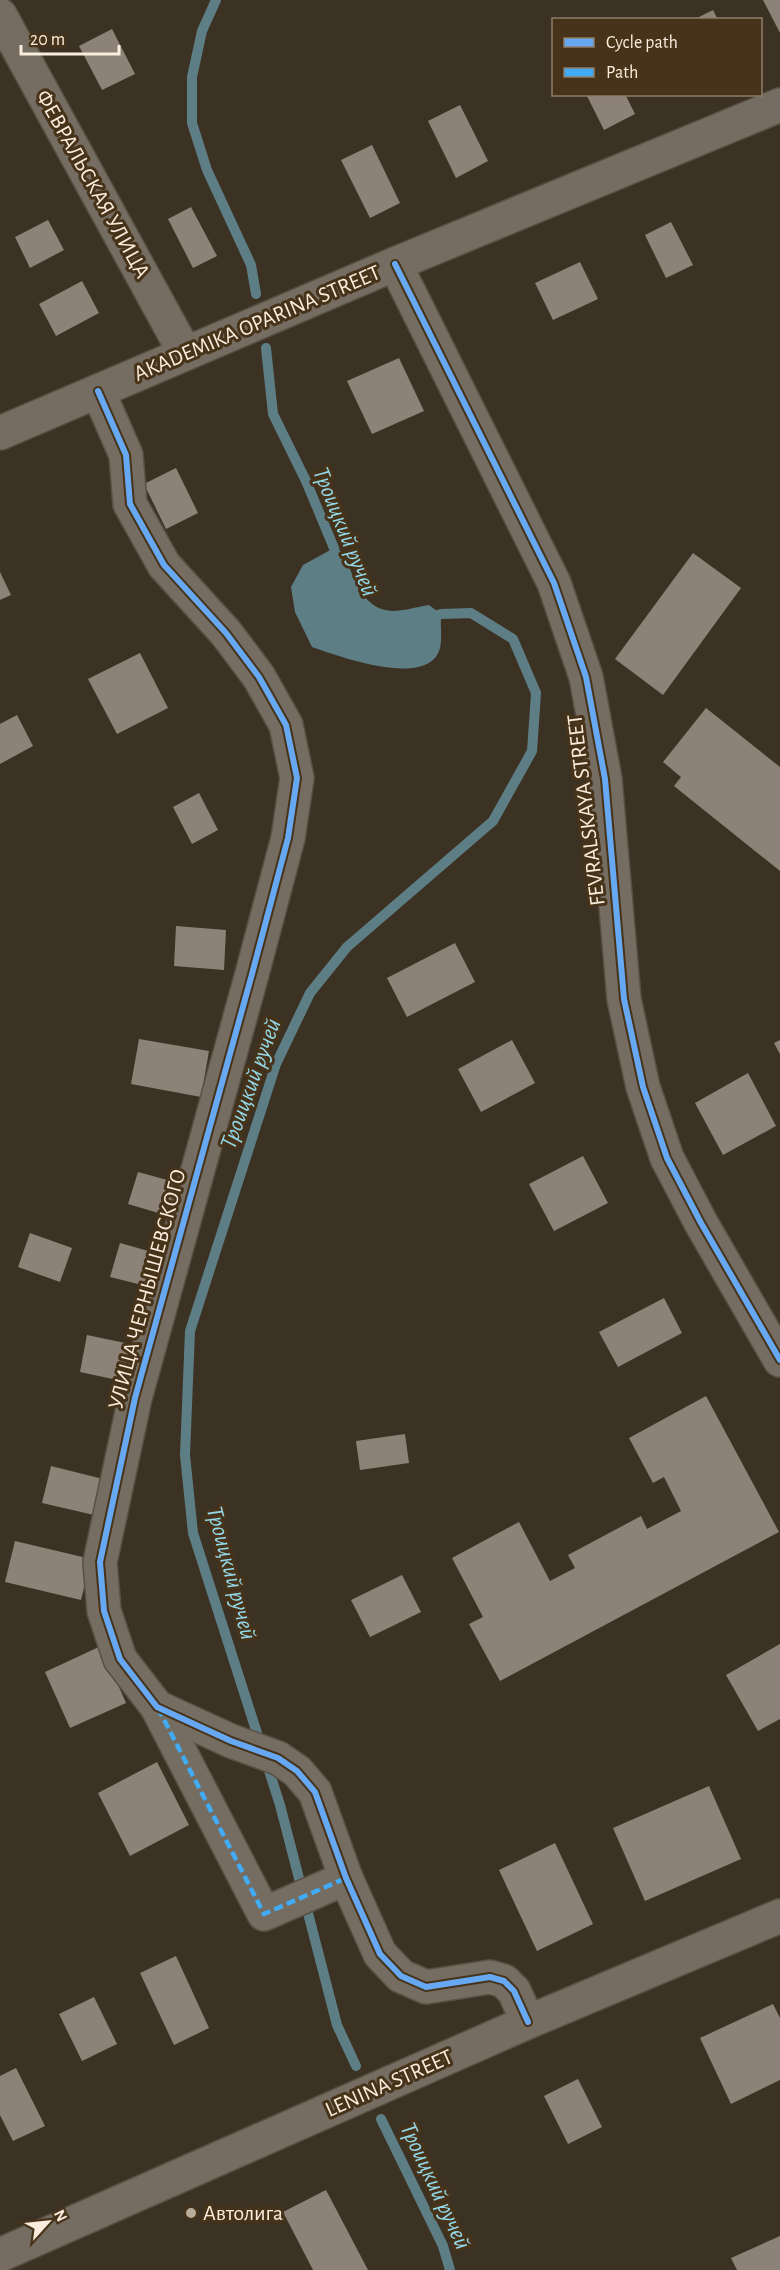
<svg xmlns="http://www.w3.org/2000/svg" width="780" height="2270" viewBox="0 0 780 2270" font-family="'Alegreya Sans',sans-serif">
<rect width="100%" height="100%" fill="#3c3224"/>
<path fill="#5e7e85" d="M334,548L344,553C353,576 361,609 392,611C403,611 417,607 429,605L441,614C440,625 443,642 439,651C425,688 338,656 312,647L295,612L291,587L303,565Z"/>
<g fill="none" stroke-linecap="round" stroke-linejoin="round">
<g stroke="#5e7e85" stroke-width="10">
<path d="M216,0L202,31L192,77V123L207,170L251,265L256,294"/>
<path d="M266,348L273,414L306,481L334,548L337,561"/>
<path d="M356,2066L337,2025L280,1805L193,1533L185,1455L190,1331L276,1064L310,993L347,947L493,821L532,751L536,693L513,639L471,613L441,614L428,619"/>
<path d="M381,2119L443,2246L450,2270"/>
</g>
</g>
<g fill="#8c8278">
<path d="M763,0H780V33Z"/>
<path d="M713,10L718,20H693Z"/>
<path d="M112,29L135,74L102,90L79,46Z"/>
<path d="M586,94H625L635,114L604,130Z"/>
<path d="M460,105L488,161L456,178L428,121Z"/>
<path d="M372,145L400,203L370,218L341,160Z"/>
<path d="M191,207L217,256L193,268L168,219Z"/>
<path d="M48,220L64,250L30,268L15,237Z"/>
<path d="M671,222L693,265L666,278L645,235Z"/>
<path d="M580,262L598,299L553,320L535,283Z"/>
<path d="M82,281L99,313L56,336L39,304Z"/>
<path d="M399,358L424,411L372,434L347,381Z"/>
<path d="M176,468L198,513L166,529L144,484Z"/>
<path d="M693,553L741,588L663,695L615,659Z"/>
<path d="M0,572L11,595L0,600Z"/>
<path d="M140,653L168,708L117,734L88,679Z"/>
<path d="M706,708L780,767V871L674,786L681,777L663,762Z"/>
<path d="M17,715L33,746L0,764V724Z"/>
<path d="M199,793L218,830L192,844L173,807Z"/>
<path d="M176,926L226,930L224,970L174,966Z"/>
<path d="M455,943L475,982L407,1017L387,978Z"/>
<path d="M139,1039L209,1051L201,1097L131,1084Z"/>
<path d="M512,1040L535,1083L481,1112L458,1069Z"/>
<path d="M780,1040V1054L774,1043Z"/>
<path d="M748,1073L776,1126L723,1155L695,1103Z"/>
<path d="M583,1156L608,1203L554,1231L529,1184Z"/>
<path d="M138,1172L182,1184L172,1217L128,1204Z"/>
<path d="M30,1233L72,1248L60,1282L18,1267Z"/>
<path d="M120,1243L159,1254L150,1287L110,1277Z"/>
<path d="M664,1298L682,1333L618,1367L599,1332Z"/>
<path d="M87,1335L130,1344L122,1381L80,1372Z"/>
<path d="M706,1396L779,1532L500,1681L469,1624L483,1617L452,1558L519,1522L550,1581L575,1568L568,1555L641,1516L647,1529L681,1511L664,1477L653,1483L629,1438Z"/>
<path d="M405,1434L409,1463L360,1470L356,1441Z"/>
<path d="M51,1466L103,1479L94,1515L42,1503Z"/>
<path d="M15,1541L91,1559L81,1600L5,1582Z"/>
<path d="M402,1575L421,1612L370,1637L351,1600Z"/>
<path d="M780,1644V1719L758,1731L726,1675Z"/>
<path d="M101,1646L126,1703L70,1728L45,1672Z"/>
<path d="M157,1762L189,1825L130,1856L98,1793Z"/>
<path d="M709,1786L741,1859L645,1901L613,1828Z"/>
<path d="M555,1843L593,1924L537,1951L499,1870Z"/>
<path d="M176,1956L209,2028L174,2045L140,1973Z"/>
<path d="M94,1997L117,2044L82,2061L59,2014Z"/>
<path d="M773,2004L780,2018V2080L731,2104L700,2038Z"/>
<path d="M16,2068L45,2126L13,2141L0,2115V2076Z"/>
<path d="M578,2079L602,2127L568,2144L544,2096Z"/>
<path d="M326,2190L368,2270H313L283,2212Z"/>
<path d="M780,2236V2270H737L731,2258Z"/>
</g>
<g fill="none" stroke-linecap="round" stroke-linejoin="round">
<defs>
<g id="minor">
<path d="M0,15L185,353"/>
<path d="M395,264L554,583L586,677L605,779L624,999L643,1087L667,1158L701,1223L780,1360"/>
<path d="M98,391L126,455L130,504L164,565L226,633L259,677L286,725L297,778L288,838L252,974L135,1398L100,1562L104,1611L120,1659L157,1707L231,1741L278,1758L297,1771L315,1792L346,1878L380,1954L401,1976L426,1987L490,1977L504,1981L514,1991L528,2022"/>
<path d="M0,433L395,264L780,105"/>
<path d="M157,1707L264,1914L346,1878"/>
<path d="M0,2255L528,2022L780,1916"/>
</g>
</defs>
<use href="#minor" stroke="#595043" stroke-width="36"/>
<use href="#minor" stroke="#756d62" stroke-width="33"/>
<path stroke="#42abf6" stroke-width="4.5" stroke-dasharray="9 4.5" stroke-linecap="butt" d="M158,1708L264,1914L346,1878"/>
<defs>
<g id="cycleway">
<path d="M395,264L554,583L586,677L605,779L624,999L643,1087L667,1158L701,1223L780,1360"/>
<path d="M98,391L126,455L130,504L164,565L226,633L259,677L286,725L297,778L288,838L252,974L135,1398L100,1562L104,1611L120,1659L157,1707L231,1741L278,1758L297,1771L315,1792L346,1878L380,1954L401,1976L426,1987L490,1977L504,1981L514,1991L528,2022"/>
</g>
</defs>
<use href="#cycleway" stroke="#473319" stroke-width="10"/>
<use href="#cycleway" stroke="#66a8f1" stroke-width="6"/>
</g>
<circle fill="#b8ac9c" stroke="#473319" stroke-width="2" cx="191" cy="2213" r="6"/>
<g text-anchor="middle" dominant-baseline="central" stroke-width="6" stroke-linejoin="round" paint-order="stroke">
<g font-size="22" fill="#faeddd" stroke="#473319">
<text transform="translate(93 184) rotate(61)">ФЕВРАЛЬСКАЯ УЛИЦА</text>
<text transform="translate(257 323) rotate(-23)">AKADEMIKA OPARINA STREET</text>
<text transform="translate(586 810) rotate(-97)">FEVRALSKAYA STREET</text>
<text transform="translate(147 1289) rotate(-75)">УЛИЦА ЧЕРНЫШЕВСКОГО</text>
<text transform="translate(389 2083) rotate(-24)">LENINA STREET</text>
</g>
<g font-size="22" fill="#faeddd" stroke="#473319" text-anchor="start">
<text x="203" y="2213">Автолига</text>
</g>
<g font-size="24" font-style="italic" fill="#92d8e9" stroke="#473319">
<text transform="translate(345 532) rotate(68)">Троицкий ручей</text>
<text transform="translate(251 1084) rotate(-70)">Троицкий ручей</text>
<text transform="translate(231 1573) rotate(75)">Троицкий ручей</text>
<text transform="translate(435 2186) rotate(65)">Троицкий ручей</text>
</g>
</g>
<rect x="552" y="18" width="210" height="78" fill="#473319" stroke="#8f7d67" stroke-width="1.5"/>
<rect x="564" y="38" width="30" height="9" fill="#66a8f1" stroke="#8f7d67" stroke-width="1.5"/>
<text x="606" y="48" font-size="18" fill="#faeddd">Cycle path</text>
<rect x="564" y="68" width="30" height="9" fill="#42abf6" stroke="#8f7d67" stroke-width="1.5"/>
<text x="606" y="78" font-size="18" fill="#faeddd">Path</text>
<g transform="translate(48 2222) rotate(63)" stroke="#473319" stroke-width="4.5" paint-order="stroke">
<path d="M0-4.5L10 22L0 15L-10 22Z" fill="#faeddd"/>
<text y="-9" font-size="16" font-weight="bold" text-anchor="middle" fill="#faeddd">N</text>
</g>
<path d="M21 45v9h98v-9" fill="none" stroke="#faeddd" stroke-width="3"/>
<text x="30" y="45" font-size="18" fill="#faeddd" stroke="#473319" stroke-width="4.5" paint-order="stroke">20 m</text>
</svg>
